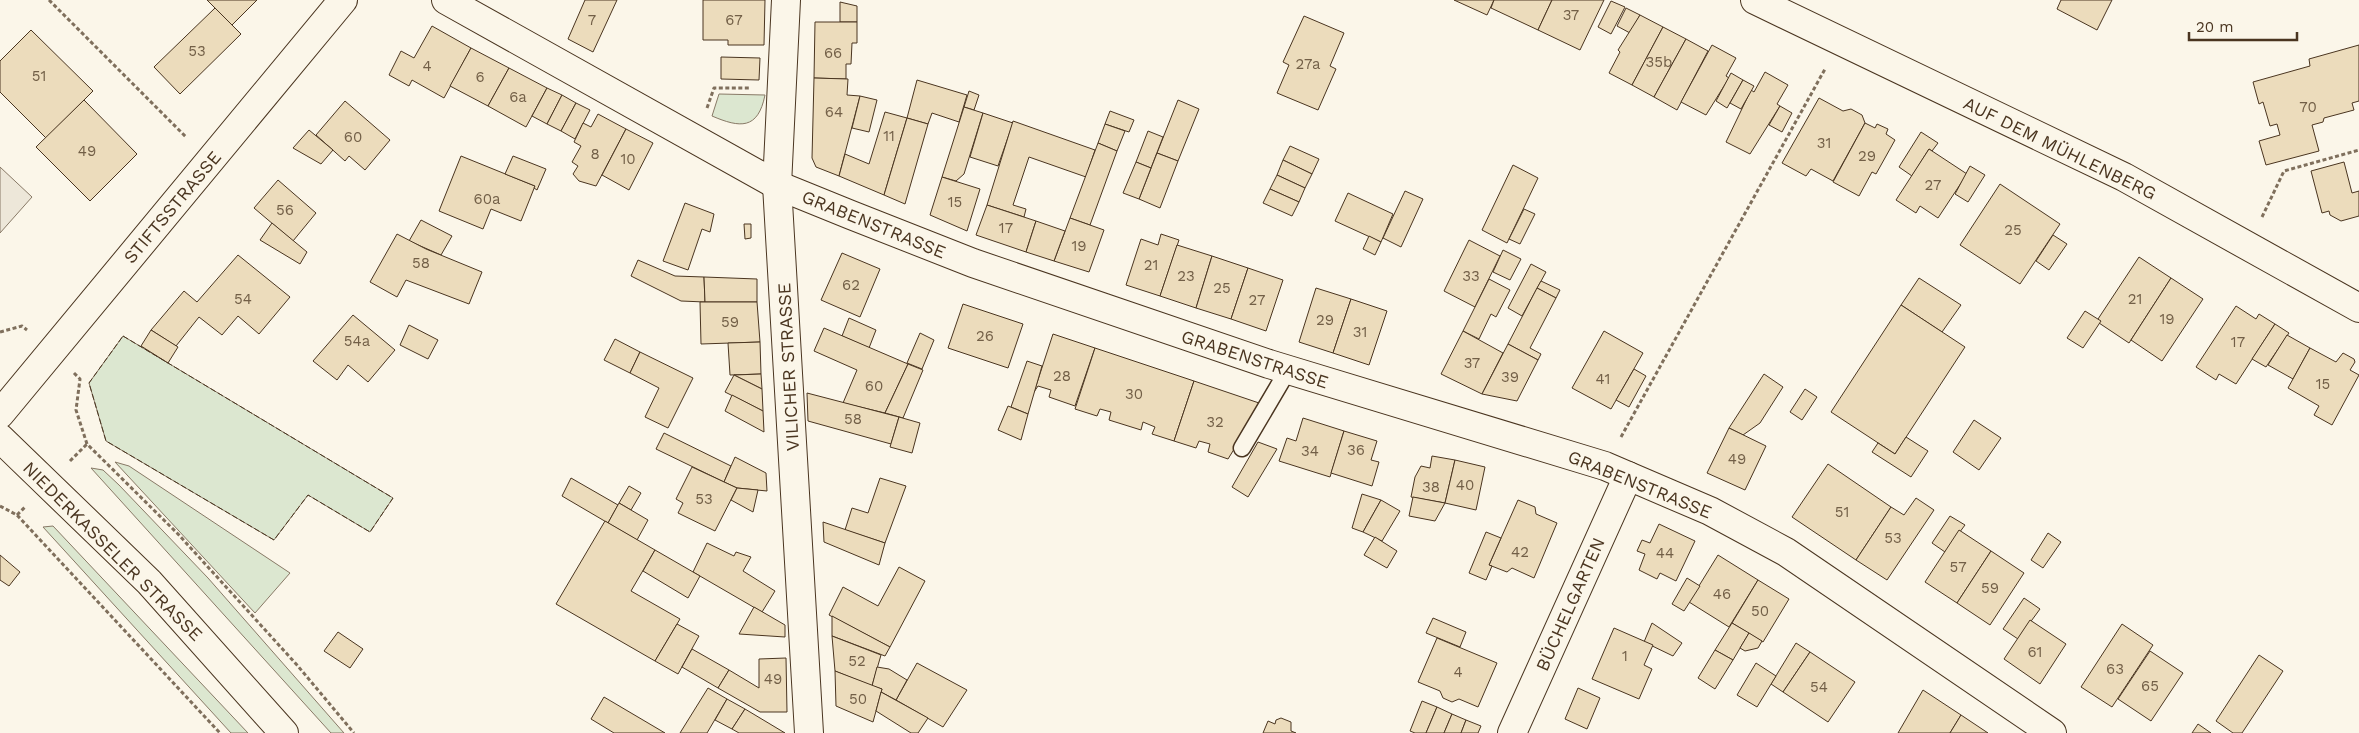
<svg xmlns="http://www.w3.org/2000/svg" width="2359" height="733" viewBox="0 0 2359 733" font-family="'Work Sans',sans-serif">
<rect width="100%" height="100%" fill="#fbf6e9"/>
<g fill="#dce7d0" stroke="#887966">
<path d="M719,94L765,95C758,130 740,128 712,116Z"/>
<path d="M123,336L393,498L370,532L308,495L274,540L106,441L89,383Z"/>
<path d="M115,462L129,466L290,573L255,613Z"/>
<path d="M91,468L103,470L119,485L208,578L344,733H331Z"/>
<path d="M53,526L248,733H231L43,527Z"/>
</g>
<path fill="#ede7d9" stroke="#887966" d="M0,167L32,197L0,233Z"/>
<g fill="#ecdcbc" stroke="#4a3520">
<path d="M207,0H257L232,25Z"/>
<path d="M585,0H617L593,52L568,39Z"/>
<path d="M703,0H765L764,45H728V40H703Z"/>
<path d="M1454,0H1494L1487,15Z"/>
<path d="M1494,0H1552L1538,30L1491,8Z"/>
<path d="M1552,0H1604L1580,50L1538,30Z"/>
<path d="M2061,0H2112L2097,30L2057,9Z"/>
<path d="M1611,1L1625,7L1611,34L1598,27Z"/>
<path d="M840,2L857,6V22H840Z"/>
<path d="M215,8L241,34L180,94L154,67Z"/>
<path d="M1626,8L1640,15L1630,33L1617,26Z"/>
<path d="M1640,15L1663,27L1632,85L1609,73L1620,52L1618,50Z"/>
<path d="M1304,16L1344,33L1330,66L1336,69L1318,110L1277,93L1289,65L1283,62Z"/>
<path d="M815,22H857V43H852L851,64H846V79L814,78Z"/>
<path d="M432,26L471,48L444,98L412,80L409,86L389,75L401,51L414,58Z"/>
<path d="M1663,27L1686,39L1654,97L1632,85Z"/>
<path d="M31,30L93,91L46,138L0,92V61Z"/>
<path d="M1686,39L1708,51L1677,110L1654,97Z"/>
<path d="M1712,45L1736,58L1726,76L1729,78L1706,115L1681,102Z"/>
<path d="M2359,45V101L2352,103L2354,110L2324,118L2323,122L2312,125L2319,151L2266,165L2259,141L2280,135L2277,124L2270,126L2263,102L2259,104L2253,82L2310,66L2309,59Z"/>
<path d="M471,48L509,68L488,106L450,86Z"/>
<path d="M721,57L760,58L759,80L721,79Z"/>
<path d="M509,68L547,88L526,127L488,106Z"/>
<path d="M1765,72L1788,85L1777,104L1780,106L1750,154L1726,142L1751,90L1754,92Z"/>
<path d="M1731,73L1743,80L1727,108L1716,101Z"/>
<path d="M814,78L848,79L847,95L860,96L839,176L816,167L812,158Z"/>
<path d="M917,80L967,95L959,122L932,113L928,124L907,118Z"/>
<path d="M1743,80L1754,86L1741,109L1730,103Z"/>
<path d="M547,88L562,95L547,124L532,116Z"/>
<path d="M969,91L979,95L974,110L964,107Z"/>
<path d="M562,95L576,103L561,131L547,124Z"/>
<path d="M860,96L877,100L869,132L852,128Z"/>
<path d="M1819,98L1843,111L1851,109L1862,115L1865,123L1833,181L1811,169L1806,176L1782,163Z"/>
<path d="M84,100L137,154L90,201L36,147Z"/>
<path d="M1178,100L1199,109L1178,161L1157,153Z"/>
<path d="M345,101L390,140L365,170L349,156L345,161L316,135Z"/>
<path d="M576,103L590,110L575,139L561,131Z"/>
<path d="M1780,106L1792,113L1782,132L1769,125Z"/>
<path d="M964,107L983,113L964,174L956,181L942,177Z"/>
<path d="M1110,111L1134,120L1129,132L1105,124Z"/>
<path d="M885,112L907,118L884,195L839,176L845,154L869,164Z"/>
<path d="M983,113L1013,123L998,166L970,157Z"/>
<path d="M598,114L626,129L596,186L579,181L573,174L578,166L572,162L581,146L574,142L583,123L591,127Z"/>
<path d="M907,118L928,124L905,204L884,195Z"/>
<path d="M1013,121L1095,150L1086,177L1029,157L1013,205L1026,209L1024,217L987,205Z"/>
<path d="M1865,123L1875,128L1877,124L1888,129L1886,134L1895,140L1876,174L1872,172L1859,196L1833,182Z"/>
<path d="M1105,124L1125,131L1117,151L1098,143Z"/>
<path d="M626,129L653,143L629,190L602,175Z"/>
<path d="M309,130L333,150L321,164L293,148Z"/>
<path d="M1148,131L1163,137L1151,168L1136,162Z"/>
<path d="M1921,132L1938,143L1932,151L1929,149L1912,176L1899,167Z"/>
<path d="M1098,143L1117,151L1090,225L1070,218Z"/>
<path d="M1290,146L1319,159L1312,174L1283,160Z"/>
<path d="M1929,149L1967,174L1938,218L1920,206L1916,213L1896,200Z"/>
<path d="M1157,153L1178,161L1160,208L1139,199Z"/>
<path d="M461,156L535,186L521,221L491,209L483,229L439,211Z"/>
<path d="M513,156L546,169L537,190L534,188L535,186L505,174Z"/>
<path d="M1283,160L1312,174L1305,188L1277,175Z"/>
<path d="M1136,162L1151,168L1139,199L1123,193Z"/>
<path d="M2344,162L2352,193L2359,191V216L2341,221L2330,215L2329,211L2322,213L2311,171Z"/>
<path d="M1513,165L1538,178L1507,243L1482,230Z"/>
<path d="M1970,166L1985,175L1968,202L1955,194Z"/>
<path d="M1277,175L1305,188L1299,202L1270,189Z"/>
<path d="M942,177L980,189L967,231L930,215Z"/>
<path d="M278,180L316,213L293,241L254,208Z"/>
<path d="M2000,184L2060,224L2020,284L1960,245Z"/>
<path d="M1270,189L1299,202L1292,216L1263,203Z"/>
<path d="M1405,191L1423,199L1401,247L1383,238Z"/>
<path d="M1348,193L1393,214L1381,242L1335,221Z"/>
<path d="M685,203L714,214L710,232L702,229L688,270L663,261Z"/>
<path d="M987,205L1036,221L1026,252L976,235Z"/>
<path d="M1524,209L1535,214L1520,244L1509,239Z"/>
<path d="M1070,218L1104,230L1089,272L1054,261Z"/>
<path d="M421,220L452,236L441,255L409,241Z"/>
<path d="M1036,221L1065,231L1054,261L1026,252Z"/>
<path d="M272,223L307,252L300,264L260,240Z"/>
<path d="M744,224H751V238L745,239Z"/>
<path d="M397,234L426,249L482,272L469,304L406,280L397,297L370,282Z"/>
<path d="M1161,234L1179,240L1160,296L1126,285L1141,239L1158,245Z"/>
<path d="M2053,235L2067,244L2049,270L2036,261Z"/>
<path d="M1369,236L1381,242L1375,255L1363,249Z"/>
<path d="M1469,240L1500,256L1475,307L1444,291Z"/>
<path d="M1177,245L1212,256L1196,308L1160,296Z"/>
<path d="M1503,250L1521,259L1510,280L1493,272Z"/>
<path d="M842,253L880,269L860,317L821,300Z"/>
<path d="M238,255L290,297L259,334L238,316L222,335L199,317L176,346L151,330L184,291L197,302Z"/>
<path d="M1212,256L1248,268L1231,319L1196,308Z"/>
<path d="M2139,257L2171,278L2129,343L2099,323L2098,319Z"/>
<path d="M638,260L675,276L704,277L705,302L681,301L631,276Z"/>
<path d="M1531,264L1546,272L1522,316L1508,308Z"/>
<path d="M1248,268L1283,280L1266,331L1231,319Z"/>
<path d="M704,277L757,279V302H705Z"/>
<path d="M1919,278L1961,305L1942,332L1901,305Z"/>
<path d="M2171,278L2203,299L2162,361L2131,340Z"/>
<path d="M1489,279L1510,290L1496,317L1491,314L1479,339L1463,331Z"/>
<path d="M1541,281L1560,290L1556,298L1537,288Z"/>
<path d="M1316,288L1351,299L1333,353L1299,342Z"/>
<path d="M1537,288L1556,298L1530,348L1541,354L1538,360L1508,344Z"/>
<path d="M1351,299L1387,311L1369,365L1333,353Z"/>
<path d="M700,302H757L760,342L701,344Z"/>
<path d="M963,304L1023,324L1008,368L948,348Z"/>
<path d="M1901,305L1965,347L1895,454L1831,412Z"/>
<path d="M2236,306L2256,319L2259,314L2275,324L2236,384L2219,374L2216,380L2196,367Z"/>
<path d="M2085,311L2101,321L2083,348L2067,338Z"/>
<path d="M353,315L395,350L368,382L348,365L337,380L313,361Z"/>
<path d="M849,318L876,330L869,348L842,336Z"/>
<path d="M2275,324L2289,333L2266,367L2252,359Z"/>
<path d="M409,325L438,340L428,359L400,345Z"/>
<path d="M824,328L908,364L885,413L843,403L857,370L814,351Z"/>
<path d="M151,330L178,347L168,363L141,346Z"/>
<path d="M1463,331L1503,353L1482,394L1441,374Z"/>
<path d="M1604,331L1643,353L1611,409L1572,388Z"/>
<path d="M920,333L934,340L922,369L907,363Z"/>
<path d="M1053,334L1095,348L1075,406L1049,397L1051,390L1038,386L1034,392Z"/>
<path d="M2287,335L2310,348L2293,379L2268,365Z"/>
<path d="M615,339L640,352L630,373L604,360Z"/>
<path d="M760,342L761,374L730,375L728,343Z"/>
<path d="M1508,344L1538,360L1517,401L1482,394Z"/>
<path d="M1095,348L1194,381L1174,441L1152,434L1155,427L1143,422L1141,430L1109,420L1111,412L1100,409L1097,416L1075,409Z"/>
<path d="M2310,348L2336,362L2343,353L2354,359L2355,362L2350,370L2359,375L2332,425L2314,415L2319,406L2288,388Z"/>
<path d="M640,352L693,378L668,428L645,417L659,388L630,373Z"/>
<path d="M1027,361L1042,366L1028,414L1011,407Z"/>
<path d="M908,364L923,370L903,418L885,413Z"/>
<path d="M1634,369L1646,376L1629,407L1616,400Z"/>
<path d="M761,374L762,389L734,375Z"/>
<path d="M1764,374L1783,387L1760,423L1743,435L1729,428Z"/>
<path d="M734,375L762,389L763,411L725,392Z"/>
<path d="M1194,381L1262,404L1228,459L1208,452L1210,444L1199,441L1196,448L1174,441Z"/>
<path d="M1805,389L1817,397L1802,420L1790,412Z"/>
<path d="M807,393L899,417L891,444L808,421Z"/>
<path d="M732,395L763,411L764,432L725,411Z"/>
<path d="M1008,406L1028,414L1021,440L998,430Z"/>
<path d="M899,417L920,423L912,453L890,447Z"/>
<path d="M1303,418L1344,431L1330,477L1279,461L1287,438L1296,441Z"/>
<path d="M1974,420L2001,438L1979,470L1953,452Z"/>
<path d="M1729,428L1766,446L1745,490L1707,473Z"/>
<path d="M1344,431L1377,441L1371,460L1379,462L1372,486L1331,473Z"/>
<path d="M664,433L731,466L724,482L656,449Z"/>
<path d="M1906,437L1928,451L1911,477L1872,452L1878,443L1895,454Z"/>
<path d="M1258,442L1277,449L1248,497L1232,487Z"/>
<path d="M1432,456L1455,460L1445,503L1411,497L1415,477L1421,466L1430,468Z"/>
<path d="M735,457L766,473L767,491L737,488L724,482Z"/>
<path d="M1455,460L1485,467L1476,510L1445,503Z"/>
<path d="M1828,464L1891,507L1856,560L1792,517Z"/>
<path d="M692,467L737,488L715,531L678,513L683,503L676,499Z"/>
<path d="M571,478L618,505L608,523L562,496Z"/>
<path d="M880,478L906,486L885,543L845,530L852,508L868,513Z"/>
<path d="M629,486L641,493L631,510L619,503Z"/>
<path d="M737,488L758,490L753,512L731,500Z"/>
<path d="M1362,494L1381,500L1363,532L1352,528Z"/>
<path d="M1413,497L1445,503L1435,521L1409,516Z"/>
<path d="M1916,498L1934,510L1887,580L1856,560L1891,507L1904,515Z"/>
<path d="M1381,500L1400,511L1382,541L1363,532Z"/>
<path d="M1518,500L1535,507L1536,514L1557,523L1534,578L1512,568L1507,572L1489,565Z"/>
<path d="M619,503L648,520L637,540L608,523Z"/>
<path d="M1950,516L1965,525L1945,552L1932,543Z"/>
<path d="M605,521L655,550L631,591L680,619L655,661L556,604Z"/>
<path d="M823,522L885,543L879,565L824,542Z"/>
<path d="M1659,524L1695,541L1676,581L1660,573L1657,579L1639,570L1645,554L1637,551L1642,540L1650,543Z"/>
<path d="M1959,530L1991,551L1957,603L1925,582Z"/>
<path d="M1486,532L1501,538L1489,565L1492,566L1486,580L1469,573Z"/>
<path d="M2048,533L2061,542L2043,568L2031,560Z"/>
<path d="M1375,537L1397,551L1387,568L1364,555Z"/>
<path d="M707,543L734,556L736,552L751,557L743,571L775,591L762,612L693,572Z"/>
<path d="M655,550L700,576L688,598L643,571Z"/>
<path d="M1991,551L2024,573L1990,625L1957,603Z"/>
<path d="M0,555L20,572L9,586L0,580Z"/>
<path d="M1718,555L1758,580L1729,627L1689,602Z"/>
<path d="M899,567L925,581L890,647L829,615L843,587L878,606Z"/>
<path d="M1687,578L1700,586L1684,611L1672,604Z"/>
<path d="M1758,580L1789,599L1763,642L1732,623Z"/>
<path d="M2024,598L2040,609L2018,639L2003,629Z"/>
<path d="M754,607L785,625V637L739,634Z"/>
<path d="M832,616L890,647L885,656L832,636Z"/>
<path d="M1433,618L1466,632L1460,647L1426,633Z"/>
<path d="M2030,620L2066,644L2040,684L2004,659Z"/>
<path d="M1652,623L1682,643L1673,656L1644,642Z"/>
<path d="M1732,623L1749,633L1733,660L1715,650Z"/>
<path d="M677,624L699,636L678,674L655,661Z"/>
<path d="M2122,624L2153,645L2112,707L2081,687Z"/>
<path d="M1614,628L1653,645L1644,665L1652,669L1639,699L1592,679Z"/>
<path d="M338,632L363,649L350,668L324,651Z"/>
<path d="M1749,633L1762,641L1758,648L1745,651L1740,648Z"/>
<path d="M832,636L881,655L872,686L835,671Z"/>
<path d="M1437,638L1497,663L1478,707L1459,699L1452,702L1443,698L1440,691L1418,682Z"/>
<path d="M1796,643L1810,652L1783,692L1771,684Z"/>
<path d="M692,649L729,670L718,688L682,667Z"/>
<path d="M1715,650L1733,660L1715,689L1698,678Z"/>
<path d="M2150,651L2183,673L2151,721L2118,699Z"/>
<path d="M1810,652L1855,682L1828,722L1783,692Z"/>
<path d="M2259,655L2283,671L2242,733H2233L2216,721Z"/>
<path d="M786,658L787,712H760L718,688L729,670L759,688V659Z"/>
<path d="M917,663L967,690L943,727L896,700Z"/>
<path d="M1756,663L1776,676L1757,707L1737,695Z"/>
<path d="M877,667L889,669L907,680L896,700L881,692L882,689L872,686Z"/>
<path d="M835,671L882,689L873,722L836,706Z"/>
<path d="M708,688L727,699L707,733H680Z"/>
<path d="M1578,688L1600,698L1587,729L1565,719Z"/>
<path d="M1923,690L1961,715L1950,733H1898Z"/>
<path d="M881,692L928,718L918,733H911L876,711Z"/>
<path d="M604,697L665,733H614L591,719Z"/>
<path d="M727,699L745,709L732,729L715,720Z"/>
<path d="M1422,701L1437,707L1426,733H1415L1410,731Z"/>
<path d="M1437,707L1452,714L1444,733H1426Z"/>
<path d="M745,709L785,733H739L732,729Z"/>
<path d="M1452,714L1466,720L1461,733H1444Z"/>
<path d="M1961,715L1988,733H1950Z"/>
<path d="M1281,718L1291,722V731L1296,733H1263L1268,721L1275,724L1276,720Z"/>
<path d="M1466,720L1481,726L1478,733H1461Z"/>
<path d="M2198,724L2211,733H2192Z"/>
</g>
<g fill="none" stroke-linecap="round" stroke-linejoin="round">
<defs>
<path id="service" d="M1242,448L1288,370"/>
<g id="minor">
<path d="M446,0L777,185L851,215L973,263L1269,364L1605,466L1710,511L1786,552L2052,733"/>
<path d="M786,0L777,185L809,733"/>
<path d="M1755,0L2124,177L2359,308"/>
<path d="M1512,733L1628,476"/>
</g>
<path id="tertiary" d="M0,414L343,0"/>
<path id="secondary" d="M0,438L149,582L284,733"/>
</defs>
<use href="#service" stroke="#4a3520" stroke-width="19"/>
<use href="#minor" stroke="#4a3520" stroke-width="30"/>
<use href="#tertiary" stroke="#4a3520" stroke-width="30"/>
<use href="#secondary" stroke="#4a3520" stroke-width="30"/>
<g stroke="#7f6f5c" stroke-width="3" stroke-dasharray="4 2.5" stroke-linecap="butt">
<path d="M49,0L186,137"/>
<path d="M707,108L714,88H749"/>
<path d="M2262,217L2284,171L2359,150"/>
<path d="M0,332L22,326L27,330"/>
<path d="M74,373L80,379L76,410L87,444L178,534L297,665L354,733"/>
<path d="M1621,437L1825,69"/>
<path d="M70,461L87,444"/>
<path d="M0,506L17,515L220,733"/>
<path d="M17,515L25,507"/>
</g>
<use href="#service" stroke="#fbf6e9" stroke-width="16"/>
<use href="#minor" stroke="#fbf6e9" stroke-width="28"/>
<use href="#tertiary" stroke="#fbf6e9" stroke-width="28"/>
<use href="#secondary" stroke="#fbf6e9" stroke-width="28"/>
<path stroke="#4a3520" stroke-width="1" stroke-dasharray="6 2.5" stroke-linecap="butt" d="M123,336L393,498L370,532L308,495L274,540L106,441L89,383Z"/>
</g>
<g text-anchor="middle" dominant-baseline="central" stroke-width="4" stroke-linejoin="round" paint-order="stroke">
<g font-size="15" fill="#725f47">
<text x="1571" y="15">37</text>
<text x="592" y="20">7</text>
<text x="734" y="20">67</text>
<text x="197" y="51">53</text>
<text x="833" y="53">66</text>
<text x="1659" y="62">35b</text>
<text x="1308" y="64">27a</text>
<text x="427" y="66">4</text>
<text x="39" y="76">51</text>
<text x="480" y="77">6</text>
<text x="518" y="97">6a</text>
<text x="2308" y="107">70</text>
<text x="834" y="112">64</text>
<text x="889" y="136">11</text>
<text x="353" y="137">60</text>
<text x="1824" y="143">31</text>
<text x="87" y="151">49</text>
<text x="595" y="154">8</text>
<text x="1867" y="156">29</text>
<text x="628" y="159">10</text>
<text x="1933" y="185">27</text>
<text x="487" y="199">60a</text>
<text x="955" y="202">15</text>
<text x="285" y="210">56</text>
<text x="1006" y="228">17</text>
<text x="2013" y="230">25</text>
<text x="1079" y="246">19</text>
<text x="421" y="263">58</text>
<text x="1151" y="265">21</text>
<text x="1186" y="276">23</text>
<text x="1471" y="276">33</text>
<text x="851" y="285">62</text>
<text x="1222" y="288">25</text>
<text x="243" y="299">54</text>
<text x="2135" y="299">21</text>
<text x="1257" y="300">27</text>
<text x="2167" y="319">19</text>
<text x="1325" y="320">29</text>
<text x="730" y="322">59</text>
<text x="1360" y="332">31</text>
<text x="985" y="336">26</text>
<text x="357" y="341">54a</text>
<text x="2238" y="342">17</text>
<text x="1472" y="363">37</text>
<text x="1062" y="376">28</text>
<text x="1510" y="377">39</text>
<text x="1603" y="379">41</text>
<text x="2323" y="384">15</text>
<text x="874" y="386">60</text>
<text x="1134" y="394">30</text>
<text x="853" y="419">58</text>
<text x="1215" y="422">32</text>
<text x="1356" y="450">36</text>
<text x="1310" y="451">34</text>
<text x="1737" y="459">49</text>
<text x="1465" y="485">40</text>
<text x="1431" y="487">38</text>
<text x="704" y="499">53</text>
<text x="1842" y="512">51</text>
<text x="1893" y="538">53</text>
<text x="1520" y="552">42</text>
<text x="1665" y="553">44</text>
<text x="1958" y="567">57</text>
<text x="1990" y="588">59</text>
<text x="1722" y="594">46</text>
<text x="1760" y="611">50</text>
<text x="2035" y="652">61</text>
<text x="1625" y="656">1</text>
<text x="857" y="661">52</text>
<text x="2115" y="669">63</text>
<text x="1458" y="672">4</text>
<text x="773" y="679">49</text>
<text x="2150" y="686">65</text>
<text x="1819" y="687">54</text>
<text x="858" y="699">50</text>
</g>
<g font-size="18" fill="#4a3520" stroke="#fbf6e9">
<text transform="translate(2060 148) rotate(26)">AUF DEM MÜHLENBERG</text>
<text transform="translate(172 207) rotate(-50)">STIFTSSTRASSE</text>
<text transform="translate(874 224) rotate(22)">GRABENSTRASSE</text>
<text transform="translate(1255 359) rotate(18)">GRABENSTRASSE</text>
<text transform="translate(788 367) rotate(-93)">VILICHER STRASSE</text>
<text transform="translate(1640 484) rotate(22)">GRABENSTRASSE</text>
<text transform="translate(113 551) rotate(45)">NIEDERKASSELER STRASSE</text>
<text transform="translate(1570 604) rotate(-66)">BÜCHELGARTEN</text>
</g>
</g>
<path d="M2189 32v8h108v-8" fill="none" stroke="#4a3520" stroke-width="2.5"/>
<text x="2196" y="32" font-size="15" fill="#4a3520" stroke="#fbf6e9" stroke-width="4" paint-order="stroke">20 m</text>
</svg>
